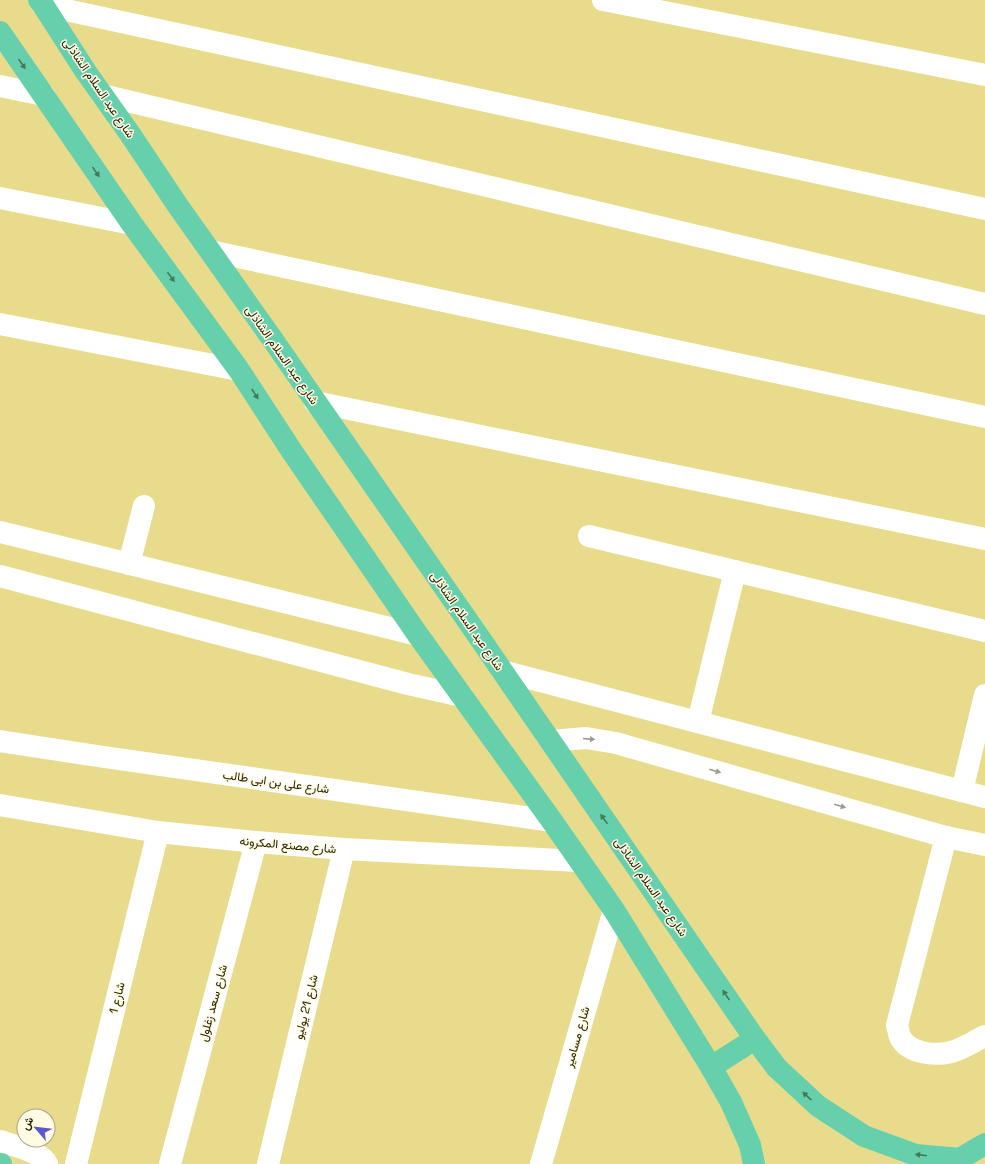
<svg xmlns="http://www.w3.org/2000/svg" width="985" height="1164" viewBox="0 0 985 1164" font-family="'Space Grotesk',Vazirmatn,sans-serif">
<rect width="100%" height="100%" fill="#e8dc8c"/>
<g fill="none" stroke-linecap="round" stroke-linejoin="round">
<g stroke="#fff" stroke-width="22">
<path d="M603,0L985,75"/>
<path d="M43,5L985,209"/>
<path d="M0,86L44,95"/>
<path d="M102,95L985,304"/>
<path d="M0,198L132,224"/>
<path d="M210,251L985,417"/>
<path d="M0,324L239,370"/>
<path d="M315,402L985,539"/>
<path d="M0,532L418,635"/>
<path d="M589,536L985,631"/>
<path d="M129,564L144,506"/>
<path d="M0,576L408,684L462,696"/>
<path d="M502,671L985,797"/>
<path d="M698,722L735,571"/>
<path d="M0,741L104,757L552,821"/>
<path d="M551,741L586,738L616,743L946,837L985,845"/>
<path d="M962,791L985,695"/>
<path d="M0,805L158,832L256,842L344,849L579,861"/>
<path d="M946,837L897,1025C898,1029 899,1034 900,1037C909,1054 935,1056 951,1052C963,1049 974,1041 985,1036"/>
<path d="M0,1141C12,1145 42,1152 47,1164"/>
<path d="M76,1164L158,832"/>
<path d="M170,1164L256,842"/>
<path d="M268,1164L344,849"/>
<path d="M541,1164L614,910"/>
</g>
<g stroke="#66d0ad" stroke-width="22">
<path d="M39,0L43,5L86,72L130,134L178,206L273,340L481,640L755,1039L777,1068L818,1106L864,1136L916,1155L960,1159"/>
<path d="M0,32L132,224L239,370L293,453L418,635L552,821L614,910L711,1067L731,1102L750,1145L754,1164"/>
<path d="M711,1067L755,1039"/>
<path d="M0,1164H1"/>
<path d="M951,1164L985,1144"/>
</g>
</g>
<defs><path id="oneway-solid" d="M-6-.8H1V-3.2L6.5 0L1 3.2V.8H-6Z"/></defs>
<g fill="#467856">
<use href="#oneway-solid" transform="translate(22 64) rotate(55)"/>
<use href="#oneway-solid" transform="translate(96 172) rotate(56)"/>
<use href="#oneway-solid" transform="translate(171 277) rotate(54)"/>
<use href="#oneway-solid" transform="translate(255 394) rotate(57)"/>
<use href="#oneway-solid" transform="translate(604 819) rotate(-125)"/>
<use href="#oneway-solid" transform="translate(726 995) rotate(-124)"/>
<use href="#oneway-solid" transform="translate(807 1096) rotate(-137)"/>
<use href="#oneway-solid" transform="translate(921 1155) rotate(-173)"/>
</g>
<g fill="#9d9b8c">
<use href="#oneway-solid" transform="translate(589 739) rotate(5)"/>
<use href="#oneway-solid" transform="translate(715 771) rotate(16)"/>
<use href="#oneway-solid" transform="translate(840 806) rotate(16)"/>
</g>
<g text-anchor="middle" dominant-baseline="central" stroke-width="3" stroke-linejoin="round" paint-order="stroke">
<g font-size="12" fill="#262100" stroke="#fffbe4">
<text transform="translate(99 88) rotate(56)">شارع عبد السلام الشاذلى</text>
<text transform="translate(282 355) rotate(55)">شارع عبد السلام الشاذلى</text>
<text transform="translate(467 621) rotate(55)">شارع عبد السلام الشاذلى</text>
<text transform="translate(276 782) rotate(8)">شارع على بن ابى طالب</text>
<text transform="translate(288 845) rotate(5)">شارع مصنع المكرونه</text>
<text transform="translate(651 887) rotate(55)">شارع عبد السلام الشاذلى</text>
<text transform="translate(117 998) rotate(-76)">شارع 1</text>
<text transform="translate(213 1003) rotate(-75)">شارع سعد زغلول</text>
<text transform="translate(306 1007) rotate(-76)">شارع 21 يوليو</text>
<text transform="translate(577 1037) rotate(-74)">شارع مسامير</text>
</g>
</g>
<g transform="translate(36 1128) rotate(298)"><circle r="19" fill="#fffbe4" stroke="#a8a489"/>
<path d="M0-3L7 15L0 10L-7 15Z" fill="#5c56ce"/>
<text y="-6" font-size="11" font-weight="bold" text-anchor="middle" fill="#262100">ش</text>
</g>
</svg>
